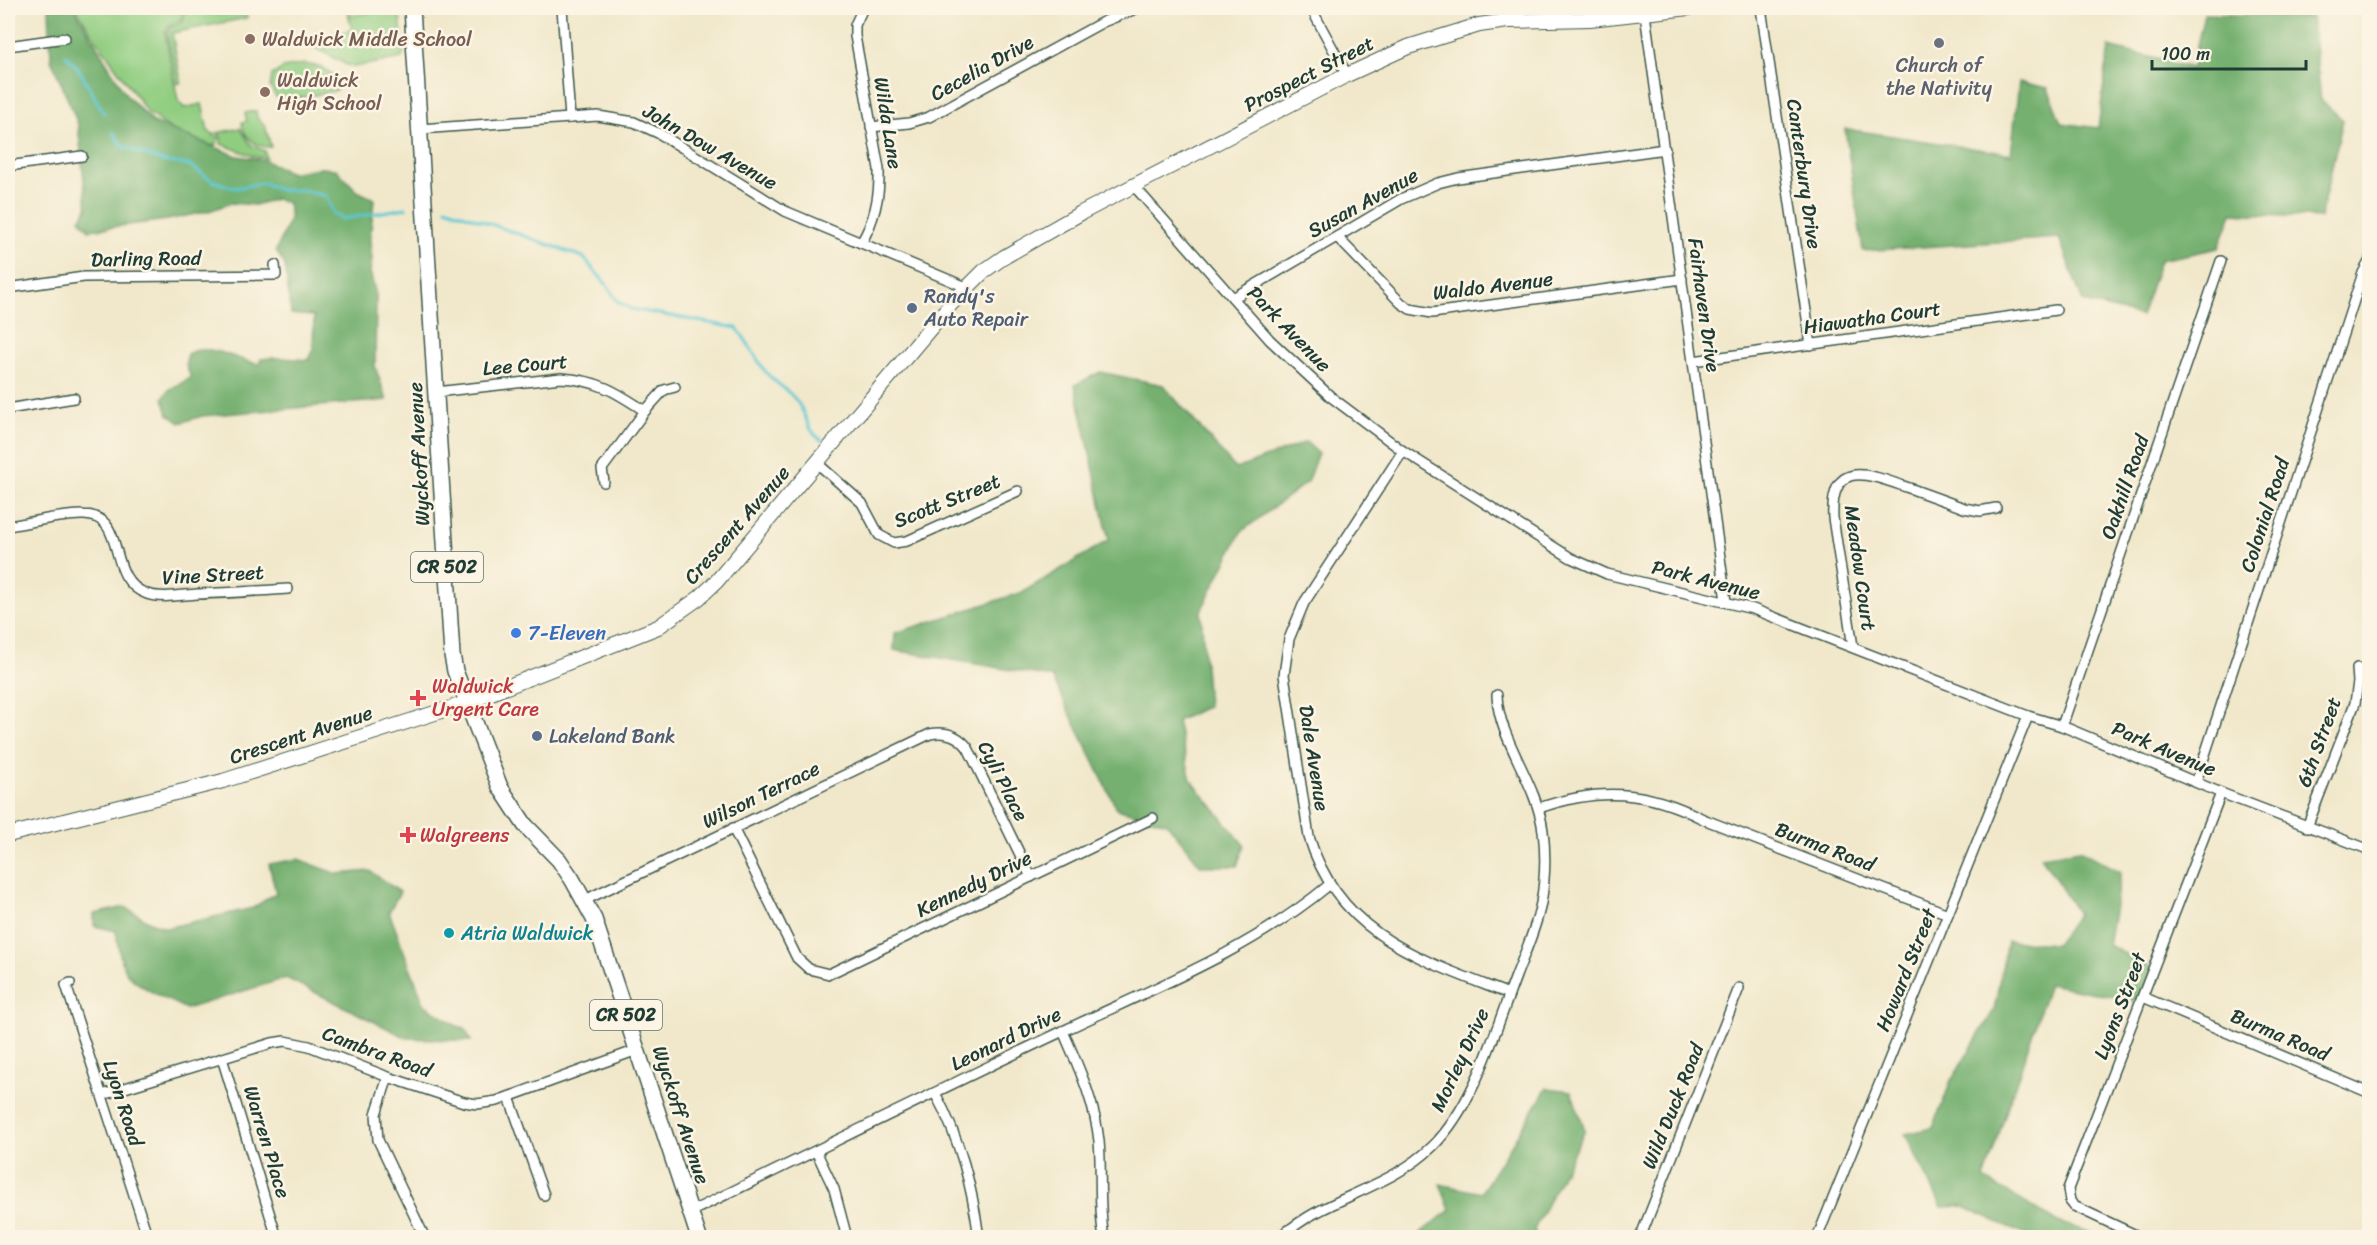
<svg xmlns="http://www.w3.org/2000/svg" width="2377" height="1245" viewBox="0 0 2377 1245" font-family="Sriracha,sans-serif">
<rect width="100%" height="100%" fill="#fcf5e5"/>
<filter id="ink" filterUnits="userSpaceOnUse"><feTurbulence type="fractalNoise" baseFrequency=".0167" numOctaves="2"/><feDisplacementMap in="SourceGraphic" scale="12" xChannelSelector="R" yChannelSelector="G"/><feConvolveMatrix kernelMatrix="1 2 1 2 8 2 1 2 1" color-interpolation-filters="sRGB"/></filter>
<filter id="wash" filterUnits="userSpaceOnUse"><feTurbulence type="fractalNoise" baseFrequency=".008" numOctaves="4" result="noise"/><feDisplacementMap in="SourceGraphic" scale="24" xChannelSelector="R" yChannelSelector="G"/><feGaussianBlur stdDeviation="1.35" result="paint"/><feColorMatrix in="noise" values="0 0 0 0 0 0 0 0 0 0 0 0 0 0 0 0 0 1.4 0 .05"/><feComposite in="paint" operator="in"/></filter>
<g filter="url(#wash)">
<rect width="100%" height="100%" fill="#f1e8cb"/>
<g fill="#91cd81" stroke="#58855a" stroke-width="1.5">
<path d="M76,8H184L182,18L168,27L165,33L178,101L184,108L202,104L208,131L219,138L216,144L212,146L174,131L148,113L90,31Z"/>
<path d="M186,8H245L247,18L172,33L181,82L177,84L167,33L170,28L183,21Z"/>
<path d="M347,8H374L349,12L350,16L399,8L404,52L402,58L354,67L347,65L314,47L299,43L298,41L352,30Z"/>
<path d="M305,64L321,67L338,78L339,88L334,91L286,101L276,97L270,87L272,75L283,68Z"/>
<path d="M256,111L257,118L265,126L271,147C256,148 243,137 242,122L247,121L245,113Z"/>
<path d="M240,128L251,145L265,151L266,158L253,156L221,144V137L217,133Z"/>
</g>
<g fill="#74b06f" stroke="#4a7652" stroke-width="1.5">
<path d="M49,8H74L126,95L153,122L237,156L264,160L291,173L321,168L336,169L357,191L374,199L370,240L372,260L370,272L376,295L375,367L387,400L202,416L180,423L168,414L163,398L170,389L191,378L186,366L187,354C211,341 236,361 259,364L261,359C278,356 292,359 309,360L313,348L314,316L291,314L285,265L276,251L290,218L288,203L276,199L255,205L231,203L209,211L167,220L89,230L80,219L87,209L78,124L51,59Z"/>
<path d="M2204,14L2312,17L2321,100L2343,120L2320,218L2232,213L2219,248L2160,260L2141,316L2083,302L2059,238L1863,251L1845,129L2011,154L2019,82L2048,88L2061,123L2098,128L2109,47L2192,68Z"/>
<path d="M1100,372L1163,385L1236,469L1306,442L1318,453L1307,482L1241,532L1201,611L1208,706L1177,721L1191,780L1244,845L1237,866H1201L1167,823L1117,809L1052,677L894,650L895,633L1023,592L1109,540L1075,385Z"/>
<path d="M2080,850L2121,872L2108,945L2152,968L2140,1002L2049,984L1984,1179L2058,1222L2103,1237H2030L1963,1206L1942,1207L1905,1134L1933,1128L1951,1081L1994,1010L2007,941L2056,944L2078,914L2041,856Z"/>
<path d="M298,859L337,874L370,871L400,892L389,912L424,1004L457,1026L465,1028L471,1041L407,1038L286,978L186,1009C170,1001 142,989 129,976C120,965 118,944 116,931L94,926V914L125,907L150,922L166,928L253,908L276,893L269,864Z"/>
<path d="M1547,1088L1571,1091L1585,1130L1534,1230L1538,1237H1415L1450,1210L1440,1184L1481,1193Z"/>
</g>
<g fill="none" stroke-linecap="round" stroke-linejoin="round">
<g stroke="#5cc8d3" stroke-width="3">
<path d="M66,55L78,68L104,113"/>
<path d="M113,132L122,146L162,161L189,165L213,181L235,188L263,183L280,190H302L326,196L334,214L343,219L406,208"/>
<path d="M446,208L583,257L607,285L617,301L631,309L737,328C748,342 755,357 765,371C775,384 789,389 798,403C809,419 805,429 823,441"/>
</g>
</g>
</g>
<g filter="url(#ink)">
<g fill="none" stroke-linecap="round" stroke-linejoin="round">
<defs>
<g id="street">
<path d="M562,8L570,118"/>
<path d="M1311,8L1347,75"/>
<path d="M1761,8L1811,345"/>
<path d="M1645,14L1726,601"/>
<path d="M8,46L65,38"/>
<path d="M871,127L909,123L929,117L1103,22L1138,8"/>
<path d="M420,129L598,116L634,122L660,134L785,211L966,287"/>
<path d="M8,166L82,156"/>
<path d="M1134,186L1270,340L1331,397L1403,451L1571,558L1607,574L1753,609L2028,716L2062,726L2221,793L2370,850"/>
<path d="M1337,237L1401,303L1410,309L1432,313L1682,279"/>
<path d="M861,243C875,220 880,196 879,169L855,36V25L863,8"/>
<path d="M8,288L84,277L276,275L275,265"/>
<path d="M1233,298L1401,199L1438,183L1458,178L1665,149"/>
<path d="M1693,361L2056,310"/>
<path d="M436,392L561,378C597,380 615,391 645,411"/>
<path d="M8,409L74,398"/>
<path d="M1403,451L1304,603L1289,639L1284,675L1309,837C1339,936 1422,960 1509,994"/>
<path d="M817,463L862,503L879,535L894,543L907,541L1018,491"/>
<path d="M604,482L602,469L645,411L664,390L675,387"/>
<path d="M8,526C30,523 62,514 84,515C129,516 104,579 147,594C162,599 181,595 197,594C228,593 258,591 288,589"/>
<path d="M1853,647L1833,518C1830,458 1868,474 1906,487C1926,494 1945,501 1964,508L1980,511L1996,508"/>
<path d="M2062,726L2221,261"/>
<path d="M2196,782L2363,273L2370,260"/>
<path d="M1539,808C1599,787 1647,790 1703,819L1948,914"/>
<path d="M8,813L10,834"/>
<path d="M2307,827L2355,703L2358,682L2357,668"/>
<path d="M733,828L797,958L809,969L829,974L1153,818"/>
<path d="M585,900L930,734C946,731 958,735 968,748L1031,877"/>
<path d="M70,983L66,985L148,1238"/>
<path d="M2143,997L2370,1093"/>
<path d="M1063,1031C1078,1066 1095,1102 1099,1141C1102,1173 1098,1205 1104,1238"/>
<path d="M222,1058L277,1238"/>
<path d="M388,1077L376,1114L378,1140L425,1238"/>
<path d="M935,1093C960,1139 972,1186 979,1238"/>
<path d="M102,1095L272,1043L285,1041L309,1046L388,1077L464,1102L477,1104L497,1101L637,1050"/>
<path d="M509,1097L544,1195"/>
<path d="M816,1151L834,1189L847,1238"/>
<path d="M690,1212C814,1152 938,1090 1063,1031C1154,988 1251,950 1329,885"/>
<path d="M411,1238L423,1234"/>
<path d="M1277,1238C1291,1229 1304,1218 1319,1211C1357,1191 1402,1177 1433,1146C1475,1104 1495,1031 1516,976C1525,952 1536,929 1541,903C1545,880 1546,855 1543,831C1537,782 1498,739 1497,695"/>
<path d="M1640,1238L1739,988"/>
<path d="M1817,1238L2028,716"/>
<path d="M2142,1238L2074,1206L2070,1201L2068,1189L2221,793"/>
</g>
<path id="secondary" d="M8,835L223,781L466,703L658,627L699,598L716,582L950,305L984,271L1004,257L1081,213L1347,75L1408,47L1479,25L1508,21L1590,19L1689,8"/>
<path id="primary" d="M412,8L452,655L455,671L500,787L525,825L559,860L572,879L594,919L699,1238"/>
</defs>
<use href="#street" stroke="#3e574b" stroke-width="12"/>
<use href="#secondary" stroke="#3e574b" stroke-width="16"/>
<use href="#primary" stroke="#3e574b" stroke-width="18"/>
<use href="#street" stroke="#fff" stroke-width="9"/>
<use href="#secondary" stroke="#fff" stroke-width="14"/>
<use href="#primary" stroke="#fff" stroke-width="15"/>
</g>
</g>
<g fill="#8d6e63" stroke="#fcf5e5" stroke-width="2">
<circle cx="250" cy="39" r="6"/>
<circle cx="265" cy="92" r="6"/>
</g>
<circle fill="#6b7280" stroke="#fcf5e5" stroke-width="2" cx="1939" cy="43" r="6"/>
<g fill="#5c6f8a" stroke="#fcf5e5" stroke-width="2">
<circle cx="912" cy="308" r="6"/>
<circle cx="537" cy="736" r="6"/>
</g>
<circle fill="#3f7fe0" stroke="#fcf5e5" stroke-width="2" cx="516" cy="633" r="6"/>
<g fill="#e0444e" stroke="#fcf5e5" stroke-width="2">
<path d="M415 689h6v6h6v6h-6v6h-6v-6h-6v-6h6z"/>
<path d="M405 826h6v6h6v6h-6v6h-6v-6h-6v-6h6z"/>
</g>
<circle fill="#0f9aa8" stroke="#fcf5e5" stroke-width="2" cx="449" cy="933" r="6"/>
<g text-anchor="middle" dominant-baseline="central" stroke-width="5" stroke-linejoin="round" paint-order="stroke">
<g fill="#fcf5e5" stroke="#617469" stroke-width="1.5">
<rect x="411" y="552" width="72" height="30" rx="4.5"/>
<rect x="590" y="1000" width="72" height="30" rx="4.5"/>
</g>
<g font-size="18" font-weight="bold" fill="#1f3d34">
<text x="447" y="567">CR 502</text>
<text x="626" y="1015">CR 502</text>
</g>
<g font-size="20" fill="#785e54" stroke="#fcf5e5" text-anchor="start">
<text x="262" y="39">Waldwick Middle School</text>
<text x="277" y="80">Waldwick<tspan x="277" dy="23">High School</tspan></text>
</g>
<g font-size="20" fill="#5b616d" stroke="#fcf5e5">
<text x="1939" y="65">Church of<tspan x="1939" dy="23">the Nativity</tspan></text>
</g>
<g font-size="20" fill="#1f3d34" stroke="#fcf5e5">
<text transform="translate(982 68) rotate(-29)">Cecelia Drive</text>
<text transform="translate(1309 74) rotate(-27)">Prospect Street</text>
<text transform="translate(888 123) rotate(81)">Wilda Lane</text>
<text transform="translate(710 147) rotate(30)">John Dow Avenue</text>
<text transform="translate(1804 174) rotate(82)">Canterbury Drive</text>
<text transform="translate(1363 203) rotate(-29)">Susan Avenue</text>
<text transform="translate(146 259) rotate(-1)">Darling Road</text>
<text transform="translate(1493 286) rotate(-7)">Waldo Avenue</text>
<text transform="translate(1704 305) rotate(82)">Fairhaven Drive</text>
<text transform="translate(1872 318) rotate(-8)">Hiawatha Court</text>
<text transform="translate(1289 329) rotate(46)">Park Avenue</text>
<text transform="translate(525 365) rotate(-5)">Lee Court</text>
<text transform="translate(419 454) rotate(-93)">Wyckoff Avenue</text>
<text transform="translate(2125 487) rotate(-71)">Oakhill Road</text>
<text transform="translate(947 501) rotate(-22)">Scott Street</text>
<text transform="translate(2265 515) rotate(-72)">Colonial Road</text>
<text transform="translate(737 525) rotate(-49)">Crescent Avenue</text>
<text transform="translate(1860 568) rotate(82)">Meadow Court</text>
<text transform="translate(213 575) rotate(-3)">Vine Street</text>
<text transform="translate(1706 580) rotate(14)">Park Avenue</text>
<text transform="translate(301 735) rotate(-18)">Crescent Avenue</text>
<text transform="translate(2319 742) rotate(-70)">6th Street</text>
<text transform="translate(2164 749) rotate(23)">Park Avenue</text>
<text transform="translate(1314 758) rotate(81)">Dale Avenue</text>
<text transform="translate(1003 781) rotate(63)">Cyli Place</text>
<text transform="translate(761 795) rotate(-26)">Wilson Terrace</text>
<text transform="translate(1825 847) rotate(21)">Burma Road</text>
<text transform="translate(974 884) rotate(-26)">Kennedy Drive</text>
<text transform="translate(1906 970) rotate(-68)">Howard Street</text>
<text transform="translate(2120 1006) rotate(-69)">Lyons Street</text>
<text transform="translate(2280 1035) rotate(23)">Burma Road</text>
<text transform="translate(1006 1039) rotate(-26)">Leonard Drive</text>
<text transform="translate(377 1052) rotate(20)">Cambra Road</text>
<text transform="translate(1460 1060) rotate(-65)">Morley Drive</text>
<text transform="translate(123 1103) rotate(72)">Lyon Road</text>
<text transform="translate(1673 1106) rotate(-68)">Wild Duck Road</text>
<text transform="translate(681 1115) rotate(72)">Wyckoff Avenue</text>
<text transform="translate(267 1142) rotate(73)">Warren Place</text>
</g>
<g font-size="20" fill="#4e5e75" stroke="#fcf5e5" text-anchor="start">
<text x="924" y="296">Randy's<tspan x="924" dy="23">Auto Repair</tspan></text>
<text x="549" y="736">Lakeland Bank</text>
</g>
<g font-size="20" fill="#366cbe" stroke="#fcf5e5" text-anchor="start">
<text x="528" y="633">7-Eleven</text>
</g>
<g font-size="20" fill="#be3a42" stroke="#fcf5e5" text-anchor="start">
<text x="432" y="686">Waldwick<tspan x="432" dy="23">Urgent Care</tspan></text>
<text x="420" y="835">Walgreens</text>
</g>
<g font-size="20" fill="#0d838f" stroke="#fcf5e5" text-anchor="start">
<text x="461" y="933">Atria Waldwick</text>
</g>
</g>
<rect width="2377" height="1245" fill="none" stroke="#fcf5e5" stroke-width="30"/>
<path d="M2152 60v9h154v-9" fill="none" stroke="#1f3d34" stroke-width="3"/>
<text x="2161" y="60" font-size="18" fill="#1f3d34" stroke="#fcf5e5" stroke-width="4.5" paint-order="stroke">100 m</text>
</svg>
